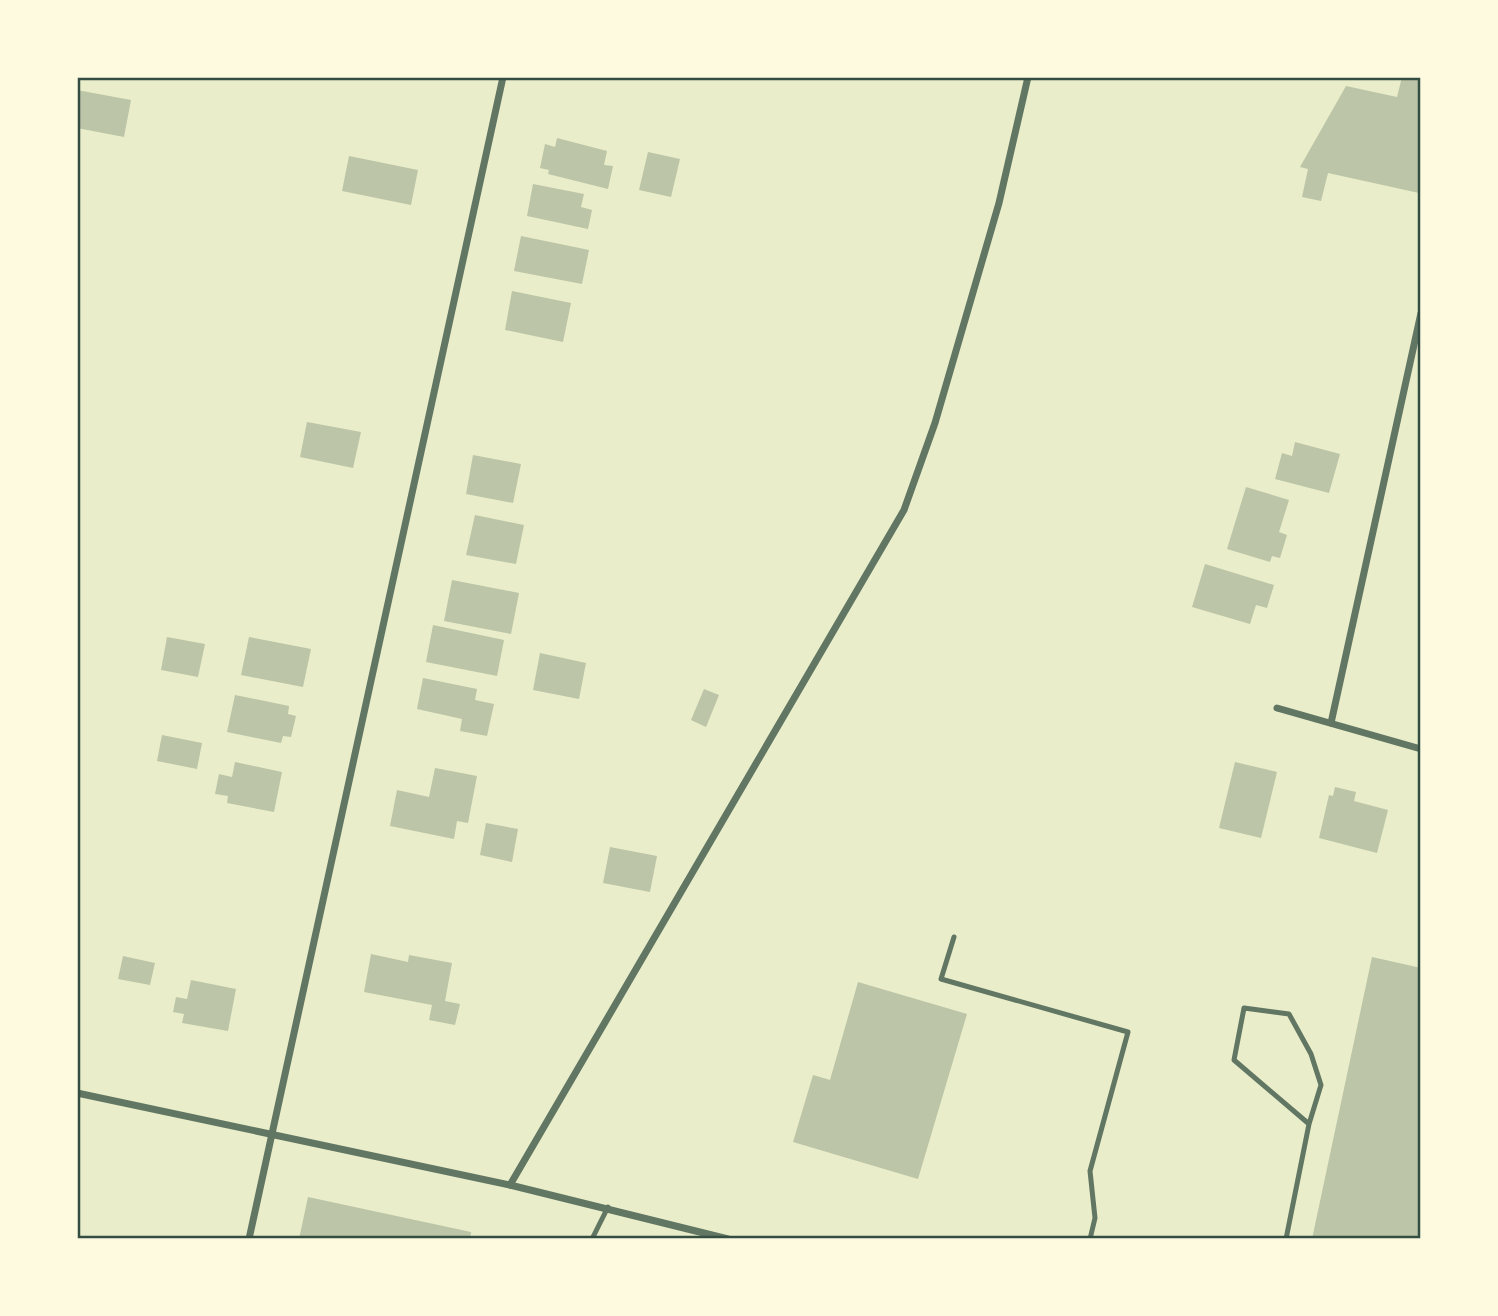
<svg xmlns="http://www.w3.org/2000/svg" width="1498" height="1316" viewBox="0 0 1498 1316" font-family="'Roboto Serif',serif">
<rect width="100%" height="100%" fill="#e9edc9"/>
<g fill="#bcc5a7">
<path d="M1402,77H1421L1419,193L1328,173L1321,201L1302,197L1308,169L1300,167L1346,86L1397,97Z"/>
<path d="M77,90L131,100L124,137L77,128Z"/>
<path d="M557,138L607,151L604,165L613,166L608,189L548,174L549,170L540,168L545,144L555,147Z"/>
<path d="M648,152L680,159L671,197L639,190Z"/>
<path d="M349,156L418,170L411,205L342,191Z"/>
<path d="M533,184L584,194L581,207L592,210L588,229L527,216Z"/>
<path d="M521,236L589,250L582,284L514,271Z"/>
<path d="M512,291L571,303L563,342L505,330Z"/>
<path d="M307,422L361,432L353,468L300,457Z"/>
<path d="M1295,442L1340,454L1329,493L1275,479L1282,453L1292,456Z"/>
<path d="M473,455L521,464L513,503L466,494Z"/>
<path d="M1246,487L1289,500L1279,532L1287,535L1280,558L1272,556L1270,562L1227,549Z"/>
<path d="M475,515L524,525L516,564L466,555Z"/>
<path d="M1205,564L1274,585L1267,608L1256,605L1250,624L1192,607Z"/>
<path d="M452,580L519,593L511,634L444,621Z"/>
<path d="M433,625L504,640L497,676L426,662Z"/>
<path d="M167,637L205,644L198,677L161,670Z"/>
<path d="M249,637L311,649L303,687L241,675Z"/>
<path d="M540,653L586,663L579,699L533,690Z"/>
<path d="M423,678L477,689L475,700L494,704L487,736L460,731L462,719L417,709Z"/>
<path d="M704,689L719,695L706,727L691,720Z"/>
<path d="M235,695L289,706L288,714L296,716L291,737L283,736L281,743L227,732Z"/>
<path d="M162,735L202,743L197,769L157,761Z"/>
<path d="M235,762L282,772L274,812L227,803L228,796L215,794L219,774L232,777Z"/>
<path d="M1235,762L1277,772L1261,838L1219,828Z"/>
<path d="M435,768L477,776L468,823L457,821L454,839L390,826L397,790L429,797Z"/>
<path d="M1335,787L1356,792L1354,801L1388,810L1377,853L1319,838L1329,795L1333,796Z"/>
<path d="M486,823L518,829L512,862L480,855Z"/>
<path d="M610,847L657,856L650,892L603,883Z"/>
<path d="M371,954L408,962L409,955L452,963L445,1001L460,1004L455,1025L429,1020L432,1005L364,992Z"/>
<path d="M123,956L155,963L150,985L118,979Z"/>
<path d="M1372,957L1421,968V1239H1312Z"/>
<path d="M191,980L236,989L228,1031L182,1023L184,1014L173,1012L176,997L187,999Z"/>
<path d="M858,982L967,1014L918,1179L793,1142L813,1075L830,1080Z"/>
<path d="M308,1197L471,1232L470,1239H299Z"/>
</g>
<g fill="none" stroke-linecap="round" stroke-linejoin="round">
<g stroke="#617663" stroke-width="5">
<path d="M954,937L941,979L1128,1032L1090,1171L1095,1218L1090,1239"/>
<path d="M592,1239L608,1207"/>
<path d="M1286,1239L1309,1124L1321,1085L1311,1054L1289,1014L1244,1008L1234,1060L1309,1124"/>
</g>
<g stroke="#617663" stroke-width="7">
<path d="M1277,708L1421,749"/>
<path d="M1331,723L1421,313"/>
<path d="M77,1093L510,1185L728,1239"/>
<path d="M510,1185L904,510L935,423L999,203L1028,77"/>
<path d="M249,1239L503,77"/>
</g>
</g>
<rect width="1498" height="1316" fill="none" stroke="#fefae0" stroke-width="158"/>
<rect x="79" y="79" width="1340" height="1158" fill="none" stroke="#344e41" stroke-width="2.5"/>
</svg>
